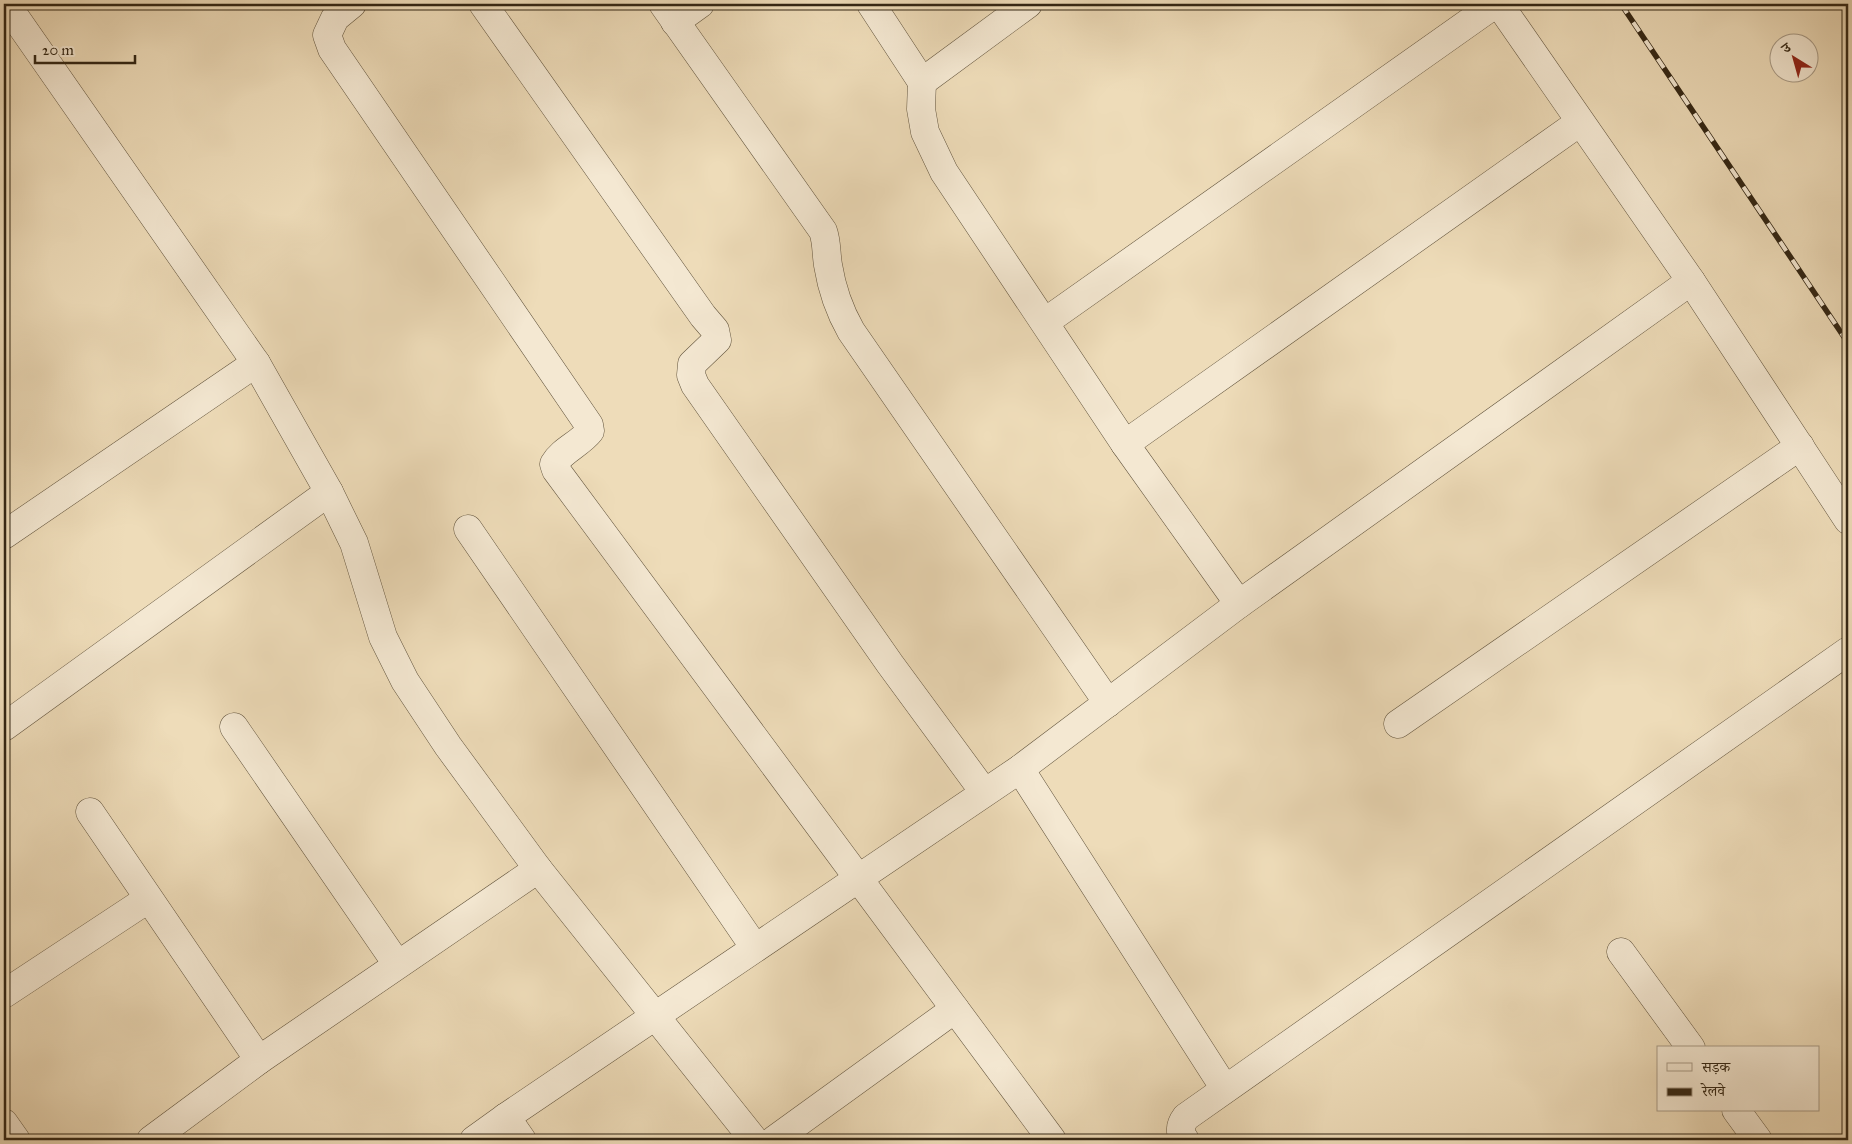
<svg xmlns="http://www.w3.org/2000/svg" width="1852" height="1144" viewBox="0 0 1852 1144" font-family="'IM FELL Great Primer','Noto Serif Devanagari',serif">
<rect width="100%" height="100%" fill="#eedcb9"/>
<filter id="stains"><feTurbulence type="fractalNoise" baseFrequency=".004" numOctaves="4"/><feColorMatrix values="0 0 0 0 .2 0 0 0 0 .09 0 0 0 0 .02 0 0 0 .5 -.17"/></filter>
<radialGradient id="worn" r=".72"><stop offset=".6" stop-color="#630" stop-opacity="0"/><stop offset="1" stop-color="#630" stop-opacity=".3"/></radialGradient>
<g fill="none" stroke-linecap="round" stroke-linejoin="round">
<defs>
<g id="minor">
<path d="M352,4L335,18L327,35L332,49L589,425L590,431C580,444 562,450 554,464L556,470L1052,1140"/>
<path d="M483,4L703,316L715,330L717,340L692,364L691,375L695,385L890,664L984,792"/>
<path d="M663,4L823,231C827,242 826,253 828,265C832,290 839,310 851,331L1108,703"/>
<path d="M871,4L922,82L1028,4"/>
<path d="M1499,4L1691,281L1848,520"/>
<path d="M675,22L700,4"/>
<path d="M922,82L921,109L925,132L944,172L1125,444L1239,604"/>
<path d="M1045,322L1495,4"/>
<path d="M1125,444L1580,122"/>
<path d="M329,492L354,543L383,637L405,681L448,746L538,869L754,1140"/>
<path d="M468,529L755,948"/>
<path d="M4,535L256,363"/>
<path d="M1398,724L1800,446"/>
<path d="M4,727L329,492L256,363L6,4"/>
<path d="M234,727L397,964"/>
<path d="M1020,769L1225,1089"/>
<path d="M90,812L259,1060"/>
<path d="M1621,952L1691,1048"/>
<path d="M4,994L148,899"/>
<path d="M1736,1110L1758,1140"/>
<path d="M506,1117L522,1140"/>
<path d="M4,1123L16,1140"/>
<path d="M151,1140L259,1060L538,869"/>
<path d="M474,1140L506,1117L1020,769L1239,604L1691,281"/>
<path d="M774,1140L955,1009"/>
<path d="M1185,1140C1179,1132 1180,1125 1186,1117L1848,651"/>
</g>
</defs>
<use href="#minor" stroke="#62543d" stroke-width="29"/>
<use href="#minor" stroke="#f4e8d2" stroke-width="28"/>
<defs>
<path id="rail" d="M1621,4L1848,343"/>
</defs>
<use href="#rail" stroke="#332614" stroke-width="5.5"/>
<use href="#rail" stroke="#f4e8d2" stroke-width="4" stroke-dasharray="11" stroke-linecap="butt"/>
</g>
<rect width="1852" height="1144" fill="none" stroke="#eedcb9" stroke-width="20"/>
<rect x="5" y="5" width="1842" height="1134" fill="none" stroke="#332614" stroke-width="2.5"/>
<rect x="10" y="10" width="1832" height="1124" fill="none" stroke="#332614"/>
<rect x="1657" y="1046" width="162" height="65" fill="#f4e8d2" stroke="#a79a86"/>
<rect x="1667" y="1063" width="25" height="8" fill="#f4e8d2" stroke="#a79a86"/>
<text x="1702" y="1072" font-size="15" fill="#332614">सड़क</text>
<rect x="1667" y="1088" width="25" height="8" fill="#332614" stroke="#a79a86"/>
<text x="1702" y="1096" font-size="15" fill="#332614">रेलवे</text>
<g transform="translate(1794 58) rotate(323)"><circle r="24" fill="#f4e8d2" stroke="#a79a86"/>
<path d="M0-4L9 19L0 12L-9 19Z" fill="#8f2418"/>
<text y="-8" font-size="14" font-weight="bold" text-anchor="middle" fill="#332614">उ</text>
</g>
<path d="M35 55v8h100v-8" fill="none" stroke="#332614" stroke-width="2.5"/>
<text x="42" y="55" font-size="15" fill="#332614" stroke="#f4e8d2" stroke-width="4" paint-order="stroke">20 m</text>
<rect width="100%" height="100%" filter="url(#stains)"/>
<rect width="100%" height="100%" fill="url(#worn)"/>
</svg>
